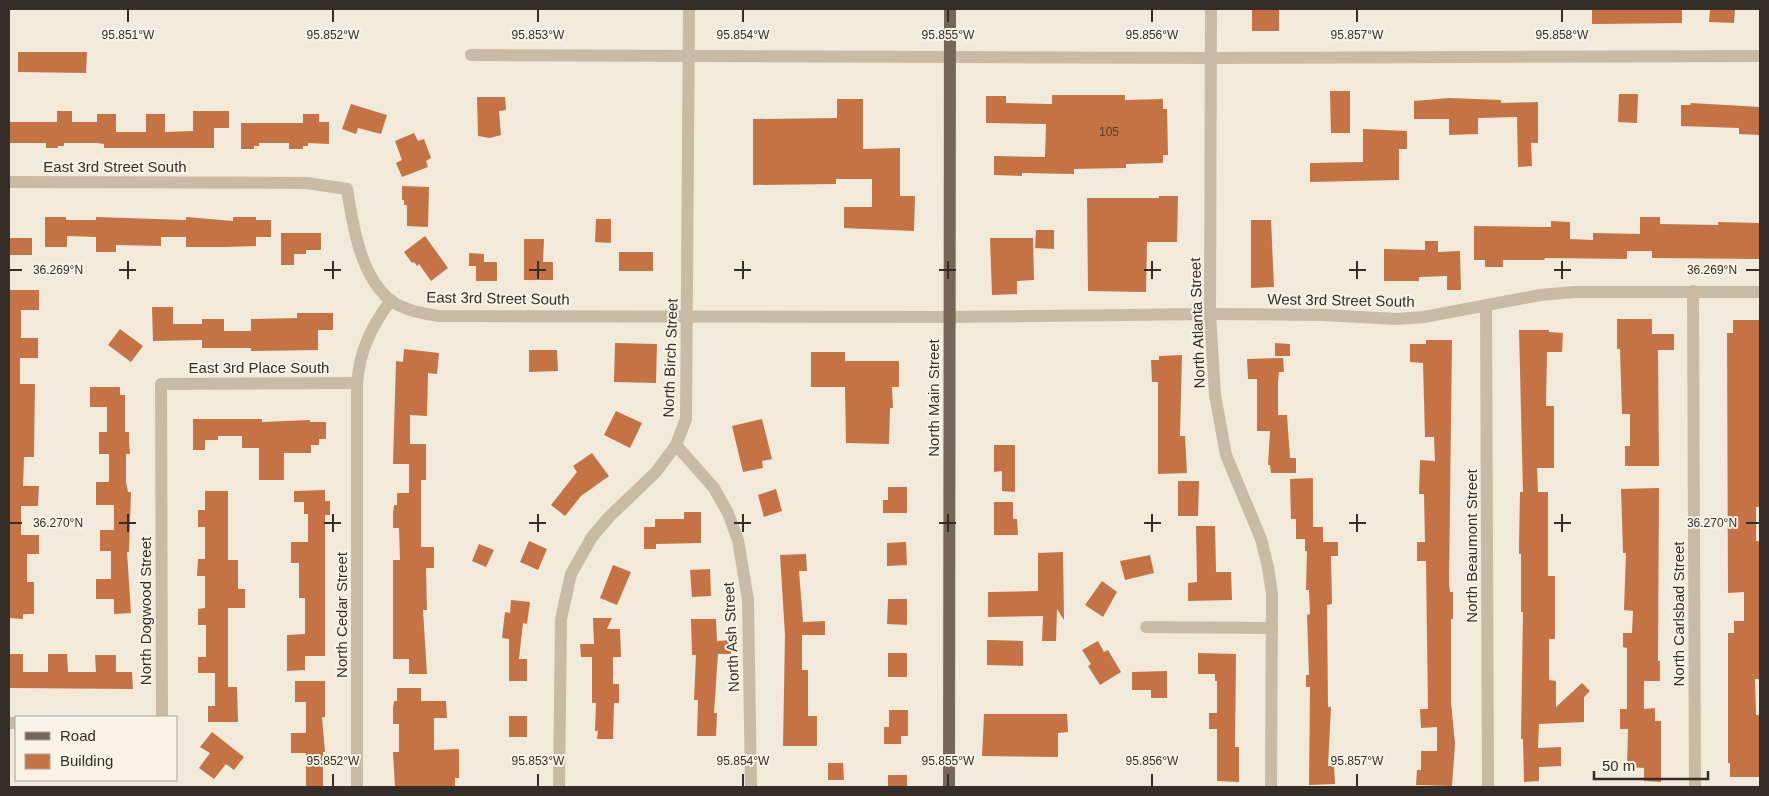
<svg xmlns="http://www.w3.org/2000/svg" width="1769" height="796" viewBox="0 0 1769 796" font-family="Arial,sans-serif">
<rect width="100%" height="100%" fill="#f1e9da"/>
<g fill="#c57344">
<rect x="1252" y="9" width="27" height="22"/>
<path d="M1592,9H1682V23L1592,24Z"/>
<path d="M1710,9H1735L1734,23L1709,22Z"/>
<path d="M18,52H87L86,73L18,72Z"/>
<path d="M1330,91H1350V133H1331Z"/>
<path d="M1619,94H1638L1637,123L1618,122Z"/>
<path d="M1052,95H1125V100L1163,99V109H1167L1168,155H1163V163L1126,164V168L1074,169V174L1022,173V176L994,175V156L1045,157L1046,124L986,123V96H1006V103L1052,104Z"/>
<path d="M477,97H505L506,110L499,111L501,135L490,138L478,136Z"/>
<path d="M1449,98L1501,100V103L1538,102V143H1531L1532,166L1518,167L1517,117L1478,118V134L1449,135V119H1414V101Z"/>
<path d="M837,99H863V149L900,148V196H915L914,231L844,228V207H872V179H836V184L753,185V119L837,118Z"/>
<path d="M1691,103L1760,107V135L1739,134V128L1681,126V105H1690Z"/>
<path d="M351,104L387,115L381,134L358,128L356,134L342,129Z"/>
<path d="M57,111H72V122H97V114H116V132H146V114H165V132L193,131V111H229V128H214V148H104V144L97,143H64V146H58V148H46V143H9V122H57Z"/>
<path d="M303,114H319V122H329V144L308,143V146H303V149H289V143H259V146H254V149H241V123H303Z"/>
<path d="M1363,129L1407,131V149H1399V180L1310,182V163L1363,162Z"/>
<path d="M414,133L418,141L424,139L431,158L426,161L428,167L402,177L396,163L402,160L395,141Z"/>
<path d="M402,186L429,187L428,227L407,226V205H404V200H402Z"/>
<path d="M1159,196H1178L1177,242H1147L1146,292L1088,291L1087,198H1159Z"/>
<path d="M45,217H66V220H96V217L186,220V217L233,221V217H256V220H271V237H256V246L224,247H186V237H161V246L116,245V252H96V237L67,236V247H45Z"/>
<path d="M1640,217H1660V224L1718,225V222L1760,223V259L1652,258V251H1627V259L1545,258L1544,260H1503V267H1485V260H1474V226L1551,227V221L1570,222V239L1593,240V233L1640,234Z"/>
<path d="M596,219H611V243L595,242Z"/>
<path d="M1251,220H1271L1274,287L1251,288Z"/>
<path d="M1036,230H1054V249L1035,248Z"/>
<path d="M281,233H321V250H306V254H294V265H281Z"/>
<path d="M425,236L448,268L431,281L419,264L417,266L414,262L412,263L404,252Z"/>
<rect x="9" y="238" width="23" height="17"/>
<path d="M990,238H1033L1034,280L1017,281V294L992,295Z"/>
<path d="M524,239H544L543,262H553V280H524Z"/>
<path d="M1425,241H1438V252L1460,251L1461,290H1447V276L1419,277V281H1384V249L1425,250Z"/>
<rect x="619" y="252" width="34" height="19"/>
<path d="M469,253L484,254V262H497V281H476V266H469Z"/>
<path d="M9,290H39V310H21V338H38V358H20V384H35L34,457H24L23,486H39L38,506H21V535H39V554H27V582H34V614H23V619L9,618Z"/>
<path d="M152,307H173V324H202V319H224V331H251V319L297,318V313H333V330H318V350L251,351V348H202V340L153,341Z"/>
<path d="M1617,319H1652V334H1674V350H1658L1659,466H1625V446H1630V414H1622L1620,349H1617Z"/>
<path d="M1733,320H1760V507H1756V541H1760V679H1755L1756,715H1760V777H1730V763H1728V633H1734V621H1744V592L1728,593L1727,333H1733Z"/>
<path d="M120,329L143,346L131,362L108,345Z"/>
<path d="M1519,330H1549V332L1563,333L1562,352H1547L1546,406H1554V468H1537L1538,492H1548V576H1555V639H1549V680L1556,681V707L1582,683L1590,691L1584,697V722L1539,724L1538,748L1561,747V766L1539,767V781L1524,782L1523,739H1521L1523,612H1521V554H1519V546L1520,492H1523Z"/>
<path d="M1426,340H1452L1449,583L1450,592H1453V619H1451V702L1455,744L1452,786L1416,785L1417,770H1421V751H1437V727L1421,728L1420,709H1428L1426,561H1417V542H1425L1424,494H1419L1420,460L1435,461L1434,437H1425L1423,363L1410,362V344H1426Z"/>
<path d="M615,343L657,344L656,383L614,382Z"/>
<path d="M1275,343L1290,344V356H1275Z"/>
<path d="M404,349L439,353L437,374L428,373L427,416L410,415V444H426V480H421V547H434V568H426L427,610H423L427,674H409V659H393V560H400L399,528H393V513L394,505H397V493H409V464H393L396,361L403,362Z"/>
<path d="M529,350H557L558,371L529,372Z"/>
<path d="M811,352H845V361H899V387H892L893,408H890L889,444L846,443L845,387H811Z"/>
<path d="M1182,355L1180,436H1185L1187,473L1158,474V382H1152L1151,360H1159V356Z"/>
<path d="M1283,358L1284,372H1279L1278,382V415H1287L1290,458H1296V473H1271L1270,465H1268L1270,431H1257V379H1248L1247,359Z"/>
<path d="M90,387H120V395H125V432H129V442L130,454H126V482L128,492H131L129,552H127L131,613L114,614V599H96V579H111V551H100V530H114V505H96V482H109V454H99V432H107V407H90Z"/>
<path d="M616,411L642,423L630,448L604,435Z"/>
<path d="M193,419H262V422L310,420V422H326V439H319V445H311V453H284V480H259V448H242V436H218V440H205V450H193Z"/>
<path d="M762,419L772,459L762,461L763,468L743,472L732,426Z"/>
<path d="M994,445H1015V492L1002,491V471L994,472Z"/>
<path d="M592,453L609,476L581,496L565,516L551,505L577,472L573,466Z"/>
<path d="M1313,478V527H1323V542H1338V556H1331L1332,604L1327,605L1328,707H1331L1328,766H1334L1335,784L1309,785L1310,687H1306V675H1309L1307,615L1310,614L1309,590H1306L1307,551H1305V539H1296V519H1291L1290,479Z"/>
<path d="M1178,481H1199L1198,516H1178Z"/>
<path d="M888,487H907V513H883V500H888Z"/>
<path d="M1659,488L1658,661H1660V681H1644V709L1655,708V721H1661V782L1644,781V768L1627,767L1628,729H1620V709H1627V648L1623,647V633H1632L1633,611L1624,610L1626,553H1623L1621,489Z"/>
<path d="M776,489L782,511L764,517L758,495Z"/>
<path d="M325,490V501H330V515H325V656H305V670L287,671V635L305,634V598H299V563H291V542H308V514H304V502H294V491Z"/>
<path d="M205,491H228V560H238V589H245V608H228V687H237L238,722H208V706H215V673H198V657H206V625H198V609L205,608V576H197L198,559H205V527H198V510H205Z"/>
<path d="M994,502H1013V519H1017L1018,535H994Z"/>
<path d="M684,512H701V543L656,544V549H644V527H655V519H684Z"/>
<path d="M1196,526H1215L1216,572H1231L1232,600L1188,601V583L1197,582Z"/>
<path d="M529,541L547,549L538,570L520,562Z"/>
<path d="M906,542L907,565L887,566V543Z"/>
<path d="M479,544L494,550L486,567L472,561Z"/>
<path d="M1063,552L1064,620L1057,609L1056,641H1042L1043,616L988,617V592L1038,591V553Z"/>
<path d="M806,554L807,571H799L803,622L825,621V635H802V670H808V716H817V746H783L785,635L780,555Z"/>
<path d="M1150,555L1154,573L1125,580L1120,561Z"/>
<path d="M613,565L631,572L617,605L600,598Z"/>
<path d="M710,569L711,596L692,597L690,570Z"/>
<path d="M1102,581L1117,592L1103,617L1085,605Z"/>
<path d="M888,599H907V625L887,624Z"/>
<path d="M511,600L530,602L527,624L523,623L519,659H527V681H509V639L502,638L505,612L510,613Z"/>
<path d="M593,618H612L607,629H620L621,657H613V684H619V703H614L613,739H597L598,731H595L596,703H592V657H581L580,644H594Z"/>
<path d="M691,619H716L717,641L731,640V654H718L714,713H717L716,736H697L698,700H694L696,655H692Z"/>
<path d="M987,640L1023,641V666L987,665Z"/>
<path d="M1098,641L1104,652L1108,650L1121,672L1100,685L1088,666L1091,664L1082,650Z"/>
<rect x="888" y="653" width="19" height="24"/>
<path d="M1198,653L1236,654L1235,747H1239V782L1217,781V729H1209V713H1217V681H1215V674H1198Z"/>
<path d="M9,654H23V672H48V654H67L68,672H96L95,655H116V672H132L133,689L10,688Z"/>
<path d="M1167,671V698H1151V690H1132V672Z"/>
<path d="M295,681H325V717H322L325,752H323V787H306V753H291V733H306V702H295Z"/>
<path d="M397,688H421V701H446L447,718H434V750L459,749V778H455V786L395,787L393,752H399V724H393V709L394,701H397Z"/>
<path d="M889,710H908V736H901V744H884V727H889Z"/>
<path d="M984,714H1067L1068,732L1058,733V757L982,756Z"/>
<rect x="509" y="716" width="18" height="21"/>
<path d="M212,732L244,757L234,770L226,764L214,779L199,768L210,753L200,747Z"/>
<path d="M828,763H843L844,780H828Z"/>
<rect x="888" y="775" width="19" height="12"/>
</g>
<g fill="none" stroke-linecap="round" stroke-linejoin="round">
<g stroke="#c9baa6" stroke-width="12">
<path d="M1211,9L1210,314L1215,395L1226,455L1261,539L1268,567L1272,594L1271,787"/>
<path d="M471,55L1211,58L1760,56"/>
<path d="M9,182L307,183L347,189C353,226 360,275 390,300C403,310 422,313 438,316L949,317L1210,314L1323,315L1397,319L1424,317L1540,295L1575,292H1760"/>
<path d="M1693,291L1695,787"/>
<path d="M1486,306L1488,787"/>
<path d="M676,445L714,488L728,513L738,540L748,600L751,787"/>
<path d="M1146,627L1272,628"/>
<path d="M162,717L161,384L357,383"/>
<path d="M9,723H16"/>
<path d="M357,787V383C360,350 371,327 391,300"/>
<path d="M559,787L561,619L571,574L592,537L609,517L656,472L676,445L686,419L689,9"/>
</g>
<path stroke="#776658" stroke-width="12" d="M949,787L950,9"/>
</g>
<path fill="none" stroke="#352d27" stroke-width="2" d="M128,10V22M333,10V22M538,10V22M743,10V22M948,10V22M1152,10V22M1357,10V22M1562,10V22M128,261V279M333,261V279M538,261V279M743,261V279M948,261V279M1152,261V279M1357,261V279M1562,261V279M10,270H22M119,270H136M324,270H341M529,270H546M734,270H751M939,270H956M1144,270H1161M1349,270H1366M1554,270H1571M1746,270H1759M128,514V532M333,514V532M538,514V532M743,514V532M948,514V532M1152,514V532M1357,514V532M1562,514V532M10,523H22M119,523H136M324,523H341M529,523H546M734,523H751M939,523H956M1144,523H1161M1349,523H1366M1554,523H1571M1746,523H1759M333,774V786M538,774V786M743,774V786M948,774V786M1152,774V786M1357,774V786"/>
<g text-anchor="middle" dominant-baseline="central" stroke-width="4" stroke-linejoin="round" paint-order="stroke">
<g font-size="12" fill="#593e2e">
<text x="1109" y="132">105</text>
</g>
<g font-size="15" fill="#352d27" stroke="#f9f3e6">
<text x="115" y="166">East 3rd Street South</text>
<text transform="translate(498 298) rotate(1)">East 3rd Street South</text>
<text transform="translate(1341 300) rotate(1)">West 3rd Street South</text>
<text transform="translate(1197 323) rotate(-92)">North Atlanta Street</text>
<text transform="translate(670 358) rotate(-88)">North Birch Street</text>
<text x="259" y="367">East 3rd Place South</text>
<text transform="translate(933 398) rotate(-90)">North Main Street</text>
<text transform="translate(1471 546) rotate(-90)">North Beaumont Street</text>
<text transform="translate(145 611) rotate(-90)">North Dogwood Street</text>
<text transform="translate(1678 614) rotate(-90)">North Carlsbad Street</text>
<text transform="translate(341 615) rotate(-90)">North Cedar Street</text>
<text transform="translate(731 637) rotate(-93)">North Ash Street</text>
</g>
</g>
<g font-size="12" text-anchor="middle" fill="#352d27" stroke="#f9f3e6" stroke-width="4" stroke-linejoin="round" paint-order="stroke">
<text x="128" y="39">95.851°W</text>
<text x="333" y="39">95.852°W</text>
<text x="538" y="39">95.853°W</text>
<text x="743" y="39">95.854°W</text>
<text x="948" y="39">95.855°W</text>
<text x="1152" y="39">95.856°W</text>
<text x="1357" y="39">95.857°W</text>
<text x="1562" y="39">95.858°W</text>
<text x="1712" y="274">36.269°N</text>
<text x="58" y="274">36.269°N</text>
<text x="1712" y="527">36.270°N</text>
<text x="58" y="527">36.270°N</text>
<text x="333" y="765">95.852°W</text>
<text x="538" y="765">95.853°W</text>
<text x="743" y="765">95.854°W</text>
<text x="948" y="765">95.855°W</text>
<text x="1152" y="765">95.856°W</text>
<text x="1357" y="765">95.857°W</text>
</g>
<rect width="1769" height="796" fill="none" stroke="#352d27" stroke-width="20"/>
<rect x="15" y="716" width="162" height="65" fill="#f9f3e6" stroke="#aba49a"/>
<rect x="25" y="732" width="25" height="8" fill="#776658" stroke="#aba49a"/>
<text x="60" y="741" font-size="15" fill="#352d27">Road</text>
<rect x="25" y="754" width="25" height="15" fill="#c57344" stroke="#aba49a"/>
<text x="60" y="766" font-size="15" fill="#352d27">Building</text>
<path d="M1594 771v8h114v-8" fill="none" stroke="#352d27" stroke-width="2.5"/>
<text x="1602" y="771" font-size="15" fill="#352d27" stroke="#f9f3e6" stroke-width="4" paint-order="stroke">50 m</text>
</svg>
